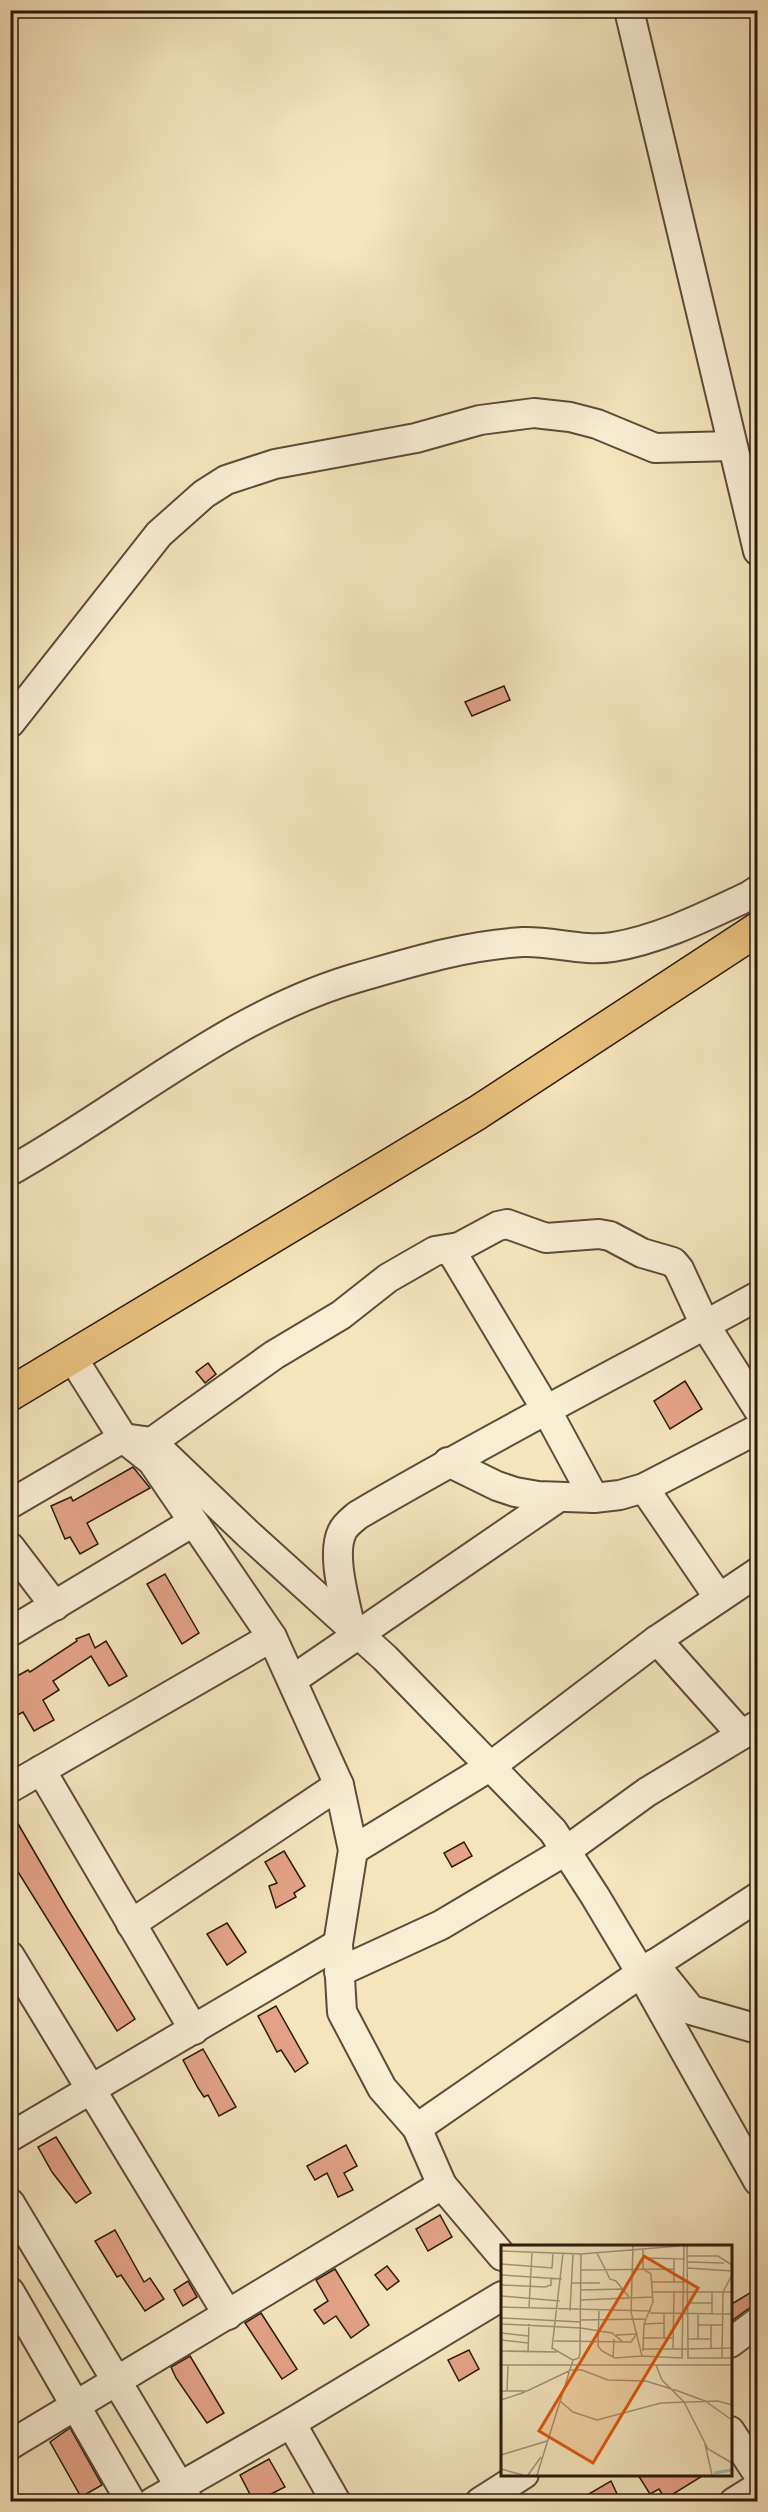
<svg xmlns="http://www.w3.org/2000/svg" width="768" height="2512" viewBox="0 0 768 2512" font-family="'IM FELL DW Pica',serif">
<rect width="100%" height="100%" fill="#f4e5bd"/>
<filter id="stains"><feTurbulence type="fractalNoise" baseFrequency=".00333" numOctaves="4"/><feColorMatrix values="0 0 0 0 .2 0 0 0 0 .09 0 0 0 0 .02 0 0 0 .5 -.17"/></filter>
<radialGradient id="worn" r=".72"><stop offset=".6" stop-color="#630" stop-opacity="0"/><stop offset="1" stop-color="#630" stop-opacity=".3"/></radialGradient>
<g fill="#e4a388" stroke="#2b190a" stroke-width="1.5">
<path d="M504,686L510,700L472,716L465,702Z"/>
<path d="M208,1363L216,1374L205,1383L196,1372Z"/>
<path d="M685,1381L702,1409L670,1429L654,1401Z"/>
<path d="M133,1467L150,1488L87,1523L98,1544L80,1554L70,1537L65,1539L51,1506L71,1497L73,1501Z"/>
<path d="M165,1574L199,1633L182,1644L147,1584Z"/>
<path d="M89,1634L95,1648L106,1641L127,1676L109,1686L91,1656L53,1681L59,1690L43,1700L54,1720L34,1731L23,1712L10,1719V1680L28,1670L30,1672L77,1641L76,1639Z"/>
<path d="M10,1810L67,1908L135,2019L117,2031L10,1859Z"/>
<path d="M464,1842L472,1856L452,1867L444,1853Z"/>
<path d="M284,1851L305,1886L294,1893L296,1897L276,1908L269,1886L277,1883L265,1862Z"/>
<path d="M227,1923L246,1952L227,1965L207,1934Z"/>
<path d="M276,2006L308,2063L295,2072L281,2050L277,2052L258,2016Z"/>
<path d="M203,2049L236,2107L219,2116L208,2095L204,2097L198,2088L183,2060Z"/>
<path d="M56,2137L91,2193L76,2203L52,2172L38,2147Z"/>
<path d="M346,2145L357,2166L344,2173L353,2190L338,2197L327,2173L315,2180L307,2166Z"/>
<path d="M440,2215L452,2237L428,2251L416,2229Z"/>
<path d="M115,2230L144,2282L150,2278L164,2299L145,2311L121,2275L117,2277L95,2241Z"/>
<path d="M387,2266L399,2281L387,2290L375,2275Z"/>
<path d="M335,2269L369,2325L351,2338L336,2316L324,2324L314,2310L328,2301L316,2280Z"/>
<path d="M188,2281L197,2297L183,2306L174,2290Z"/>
<path d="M758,2288V2306L748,2309L730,2322V2305Z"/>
<path d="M261,2313L297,2369L282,2379L245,2323Z"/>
<path d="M469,2350L479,2369L459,2381L448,2360Z"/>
<path d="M190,2356L224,2413L207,2423L176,2378L171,2367Z"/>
<path d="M70,2428L102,2485L81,2497L50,2442Z"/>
<path d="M269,2459L285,2487L271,2494L276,2502H254L240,2475Z"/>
<path d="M638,2475H704L665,2499L659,2489L650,2494Z"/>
<path d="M611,2481L618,2496L608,2502H575Z"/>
</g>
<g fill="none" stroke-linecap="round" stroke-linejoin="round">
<defs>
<g id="minor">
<path d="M629,10L758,551"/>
<path d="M10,723L159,534L204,494L226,480L275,464L416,438L480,420L534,413L570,417L597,424L655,448L732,446"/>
<path d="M10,1171C127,1106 232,1012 363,976C415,961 468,945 523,942C553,941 583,952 613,947C661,939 706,916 749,896L758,890"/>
<path d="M450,1249L547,1411L594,1498"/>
<path d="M72,1357L123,1438L152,1461L272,1637L339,1785L353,1850L338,1944L342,2012L382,2088L417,2128L442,2185L502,2256"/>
<path d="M152,1442L274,1355L341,1315L388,1278L435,1251L459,1247L498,1226L507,1224L546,1238L599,1234L610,1236L642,1253L673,1262L679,1269L705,1325L758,1409"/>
<path d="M448,1462L497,1486L515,1492L538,1496L594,1498L620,1495L644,1488L758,1429"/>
<path d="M644,1488L719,1598"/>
<path d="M10,1504L123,1438L152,1442L247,1533L385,1658L553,1831L595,1896L641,1973L758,2181"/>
<path d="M10,1547L55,1606"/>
<path d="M350,1626C345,1600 331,1555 342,1532C345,1525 352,1520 358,1515C489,1438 625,1369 758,1296"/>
<path d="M10,1632L193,1522"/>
<path d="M657,1640L741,1734"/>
<path d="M292,1680L559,1497"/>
<path d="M41,1770L194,2030"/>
<path d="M10,1788L272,1637"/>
<path d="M353,1850L491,1766L657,1640L758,1572"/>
<path d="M131,1924L339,1785"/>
<path d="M10,1956L228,2315"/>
<path d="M654,1964L691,2010L758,2029"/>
<path d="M339,1972L441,1925L567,1850L647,1792L758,1725"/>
<path d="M417,2128L641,1973L758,1897"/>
<path d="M10,2137L338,1944"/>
<path d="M10,2203L189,2502"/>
<path d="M10,2292L131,2502"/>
<path d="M730,2343L758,2322"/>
<path d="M291,2423L336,2502"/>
<path d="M730,2431L758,2474"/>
<path d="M10,2445L442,2185"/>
<path d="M153,2502L291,2423L502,2296"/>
<path d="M480,2502L524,2474"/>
<path d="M734,2502L758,2487"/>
</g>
<path id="major" d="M10,1394L477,1113L758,929"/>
</defs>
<use href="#minor" stroke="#5d4c37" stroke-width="32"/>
<use href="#major" stroke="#2b190a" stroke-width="36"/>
<use href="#minor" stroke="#f8eed4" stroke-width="28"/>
<use href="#major" stroke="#eac27e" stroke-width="33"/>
</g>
<g transform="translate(501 2245)">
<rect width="231" height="231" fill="#f4e5bd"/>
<path fill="none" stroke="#9ebdb8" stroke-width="3" d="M213,228L231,225"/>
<path fill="none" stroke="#a49375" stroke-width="1.5" d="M132,1L130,67L141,111L181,113L183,1M186,1L187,104L231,103M0,6L80,9L178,1M96,8L109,34L115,36L128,52M186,11H217L231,20M142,13L184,14M187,17L223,18M0,19L51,23L52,8M187,23L231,26M80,25L173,24M0,30L61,34M151,37H184M173,37V13M70,38H99M0,40L44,42L50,40V33M80,45L122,44M152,47H231M211,47V69M0,51L59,56M80,55L152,52M187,58H211M0,62L150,66M28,63L31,7M69,66L72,9M98,66L97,101L101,106L114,113L141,111M149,68L231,69M0,73L80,77M80,75L144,74M0,79L80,83L111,88L122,97M143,79L163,78M197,80H221M210,80V103M0,88L27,91M115,90L137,89M141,93H173M163,93V68M187,94H210M197,94V68M231,94V71M0,95L27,98M53,96L130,97L135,90M142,104H187V113H231M172,104L173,47M0,106L56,107M142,106L143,79L152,57L150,29L142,24V4M27,108L28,79M112,112L113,94M221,113L222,47L231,30M72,115L78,113L79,108L80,9M0,120H231M155,120L161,135L183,157L207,204L231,218M0,146H26L70,125H81L107,135L145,136L177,146L204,156L231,175M6,146L7,120M0,155L24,147M59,156L72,167L96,175L160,158L217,156L231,160M204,199L211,230M0,210L46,196M0,224L22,230M27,230L40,212M36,230L72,115L51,103L62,8"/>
<path fill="#df560c" fill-opacity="0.15" stroke="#df560c" stroke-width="3" d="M143,11L197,43L92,218L38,186Z"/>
<rect width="231" height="231" fill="none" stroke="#2b190a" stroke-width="3"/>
</g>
<rect width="768" height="2512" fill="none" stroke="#f4e5bd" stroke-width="36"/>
<rect x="12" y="12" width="744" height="2488" fill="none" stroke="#2b190a" stroke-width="3"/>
<rect x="18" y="18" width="732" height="2476" fill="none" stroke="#2b190a" stroke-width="1.5"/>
<rect width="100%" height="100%" filter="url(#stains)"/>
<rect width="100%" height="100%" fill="url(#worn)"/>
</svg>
